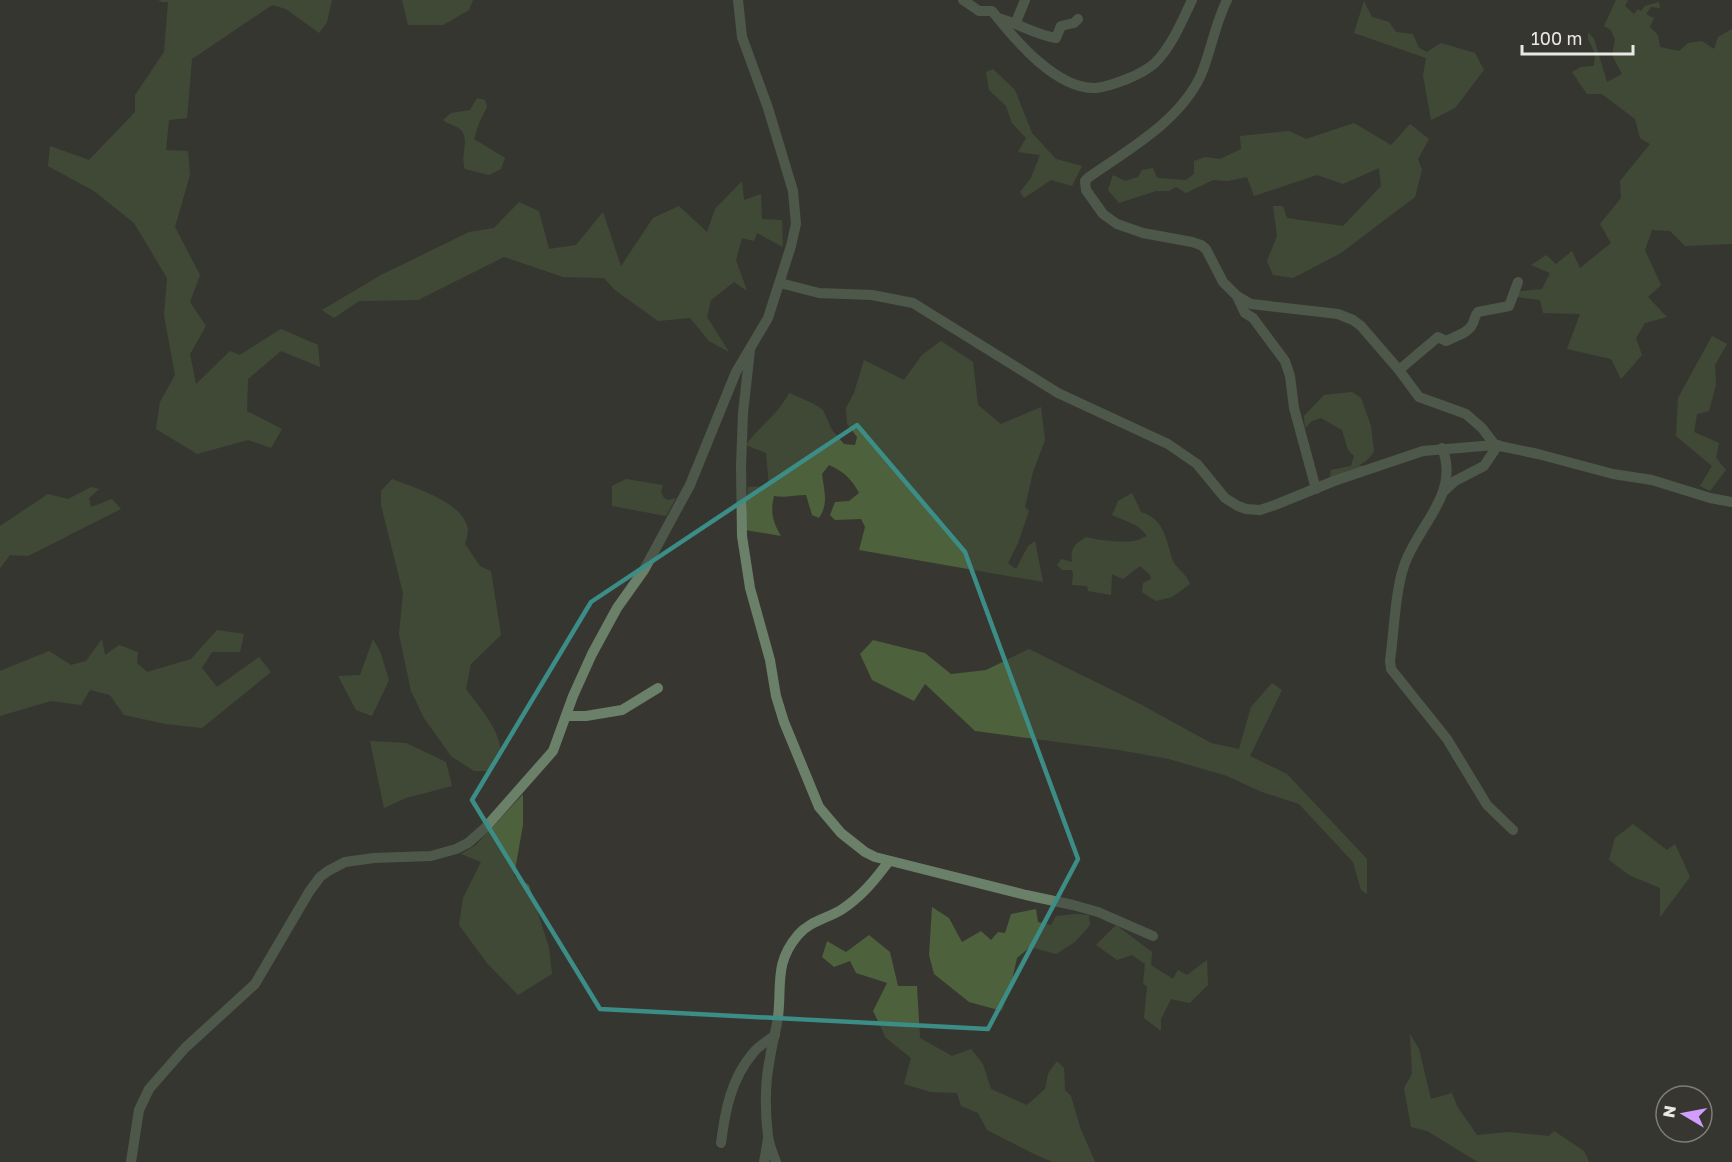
<svg xmlns="http://www.w3.org/2000/svg" width="1732" height="1162" viewBox="0 0 1732 1162" font-family="'Golos Text',sans-serif">
<rect width="100%" height="100%" fill="#373631"/>
<g fill="#4c613c">
<path d="M158,0H332L327,22L319,33L286,9L272,5L192,59L187,118L169,120L166,150L188,151L190,175L175,227L200,275L190,302L206,326L190,354L196,384L230,351L240,355L281,329L318,345L320,367L281,351L248,379L247,411L282,429L271,448L248,440L197,454L156,429L160,402L175,375L164,315L167,278L134,223L94,191L48,166L50,146L89,160L135,112V95L164,52L168,2H162Z"/>
<path d="M402,0H473L469,10L443,25H408Z"/>
<path d="M1616,0H1628L1625,6L1634,14L1638,9L1641,11L1645,6L1659,2L1660,8L1651,7L1646,14L1654,18L1650,27L1658,35L1660,47L1679,51L1688,43L1702,41L1714,49L1718,37L1732,29V244L1685,246L1670,231L1652,230L1645,250L1661,285L1648,297L1667,317L1645,323L1636,338L1642,355L1621,379L1611,359L1567,349L1580,314L1543,313L1540,300L1517,297L1520,291L1542,289L1550,273L1531,265L1546,255L1556,264L1572,251L1580,268L1611,243L1600,224L1621,198L1620,181L1650,144L1640,138L1635,119L1602,94H1587L1572,72L1581,67L1594,66L1595,53L1588,39V32L1594,39L1607,82L1622,74L1612,55L1615,40L1611,30L1604,26Z"/>
<path d="M1364,1L1372,17L1389,22L1396,32L1413,34L1419,48L1427,52L1441,43L1475,53L1484,70L1455,108L1431,120L1423,75L1426,58L1354,33Z"/>
<path d="M993,69L1015,90L1032,133L1056,159L1082,166L1072,186L1051,180L1024,198L1020,192L1031,178L1040,155L1018,152L1026,138L1012,123L1006,106L989,90L986,72Z"/>
<path d="M477,98L485,100L487,107L479,123L474,139L505,158L501,169L489,175L465,169C460,156 470,140 461,130C456,125 449,125 443,120L451,113L470,110Z"/>
<path d="M1354,123L1391,145L1410,124L1429,139L1418,159L1422,170L1415,197L1341,253L1293,278L1273,275L1267,261L1277,236L1273,206H1283L1287,218L1343,226L1381,186L1379,168L1343,184L1317,175L1254,196L1247,177L1228,181L1213,180L1186,193L1176,187L1169,191H1156L1119,203L1108,190L1113,175L1125,181L1138,177L1142,170L1153,168L1157,178L1186,180L1194,174V161L1205,157L1220,159L1241,149L1240,136L1289,131L1306,139Z"/>
<path d="M742,181L744,200L761,194L762,219L782,220L783,247L757,233L754,241L742,238L736,260L747,291L734,282L711,300L707,317L729,352L709,341L690,318L658,321L615,290L604,278L563,277L504,257L418,300L359,301L334,318L322,310L381,275L469,232L494,228L519,202L539,211L549,249L576,245L603,212L621,266L653,218L679,206L707,232L715,209Z"/>
<path d="M1712,336L1727,344L1715,365L1716,385L1709,411L1697,414L1694,432L1719,443L1716,458L1726,470L1710,491L1700,486L1712,466L1676,436L1678,398Z"/>
<path d="M941,341L973,362L978,405L1001,424L1041,407L1045,440L1033,472L1025,507L1029,511L1018,543L1008,563L1016,569L1028,546L1035,541L1043,582L859,550L865,527L861,519L835,520L830,515L835,502L849,501L859,493C851,478 844,472 829,465L822,474C824,491 829,503 819,518L812,515L806,495C795,495 785,498 774,496C770,513 773,522 781,536L745,530L748,487L769,486L766,453L746,445C759,426 778,415 789,393L814,404L823,410L832,430L844,444L855,445L857,437L847,424L846,408L854,393L864,360L904,380L922,355Z"/>
<path d="M1352,392L1361,398L1371,426L1374,452L1366,461L1359,465L1366,466L1360,469L1330,477L1331,470L1351,466L1354,456L1348,450L1342,430L1321,418L1312,421L1305,428L1304,416L1324,395Z"/>
<path d="M392,479C415,488 464,502 468,530C468,534 466,540 465,544L480,566L491,571L501,635L471,664L466,689C478,706 509,739 498,761C496,765 491,768 488,771H474L451,756L424,718L411,691L399,634L403,593L381,505V491Z"/>
<path d="M626,479L663,485L661,492L664,498L668,500L676,498L666,516L612,506V486Z"/>
<path d="M91,487L99,489L89,498L91,507L112,499L121,509L28,556L10,555L0,568V526L48,494L68,499Z"/>
<path d="M1132,493L1141,512C1165,519 1166,541 1173,561C1176,568 1186,573 1190,584L1172,597L1156,601L1142,592L1143,583L1151,579L1150,575L1140,566L1123,579L1112,574L1111,595L1088,591L1087,586L1072,585L1073,574L1072,570H1062L1057,565L1061,559L1072,562C1070,548 1075,544 1086,537C1096,540 1123,543 1134,541C1138,541 1143,537 1147,536C1137,522 1126,522 1112,515L1118,501Z"/>
<path d="M217,630L244,634L240,652H212L202,668L217,687L259,657L271,672L202,728L166,724L124,715L110,695L90,690L81,705L51,701L0,716V671L49,651L71,665L86,661L102,639L105,655L119,645L138,652L137,663L147,672L191,659Z"/>
<path d="M373,639L380,651L389,680L372,716L356,710L338,676L360,675Z"/>
<path d="M873,640L925,653L951,674L986,670L1029,649L1140,704L1211,743L1239,749L1251,707L1272,683L1282,690L1250,756L1287,774L1367,859V894L1361,890L1353,862L1299,804L1262,792L1227,776L1169,759L1119,750L975,731L925,684L914,701L872,680L860,654Z"/>
<path d="M370,741L406,743L446,762L452,786L406,798L384,808Z"/>
<path d="M523,794V825L514,876L529,885L549,948L552,974L518,995L487,963L459,925L463,898L481,862L461,854L476,845Z"/>
<path d="M1633,824L1667,850L1675,844L1690,877L1660,917V888L1629,875L1609,860L1615,838Z"/>
<path d="M932,907L949,918L962,942L981,931L991,940L998,932L1005,933L1011,914L1036,909L1038,922L1051,925L1056,916L1076,914L1089,915L1090,925L1075,942L1056,954L1030,947L1017,958L1011,985L1002,1011L969,1002L934,974L929,955Z"/>
<path d="M1116,925L1152,952L1151,965L1173,979L1178,970L1187,975L1207,960L1208,985L1190,1003L1171,999L1161,1019V1031L1144,1018L1147,987L1143,983L1145,964L1132,955L1117,960L1096,945Z"/>
<path d="M869,935L890,952L898,986H917L920,1038L952,1056L971,1049L983,1064L991,1089L1027,1105L1045,1089L1048,1074L1057,1061L1064,1068L1065,1090L1071,1096L1080,1127L1095,1162H1053L1034,1154L987,1130L978,1113L961,1106L957,1093L931,1092L904,1084L911,1058L886,1038L873,1011L887,983L856,973L850,961L834,967L822,957L827,941L846,952Z"/>
<path d="M1410,1034L1419,1049L1431,1099L1452,1093L1457,1106L1477,1135L1509,1132L1549,1136L1554,1131L1584,1151L1589,1162H1478L1427,1131L1411,1127L1404,1088L1412,1074Z"/>
</g>
<g fill="none" stroke-linecap="round" stroke-linejoin="round">
<g stroke="#6b8068" stroke-width="10">
<path d="M963,0L979,11H992C1015,40 1057,90 1096,88C1107,87 1117,83 1127,79C1137,75 1147,70 1155,63C1172,46 1182,21 1192,0"/>
<path d="M1227,0C1215,24 1211,51 1201,75C1180,121 1129,149 1089,177L1085,181L1086,190L1103,214L1117,224L1143,233L1192,242L1201,245L1206,249L1223,282L1237,296L1251,304L1321,312L1338,314L1353,320L1361,326L1399,370L1419,397L1466,414L1482,428L1495,445"/>
<path d="M998,18C1018,23 1035,35 1056,38L1061,26L1074,23L1078,19"/>
<path d="M1016,22L1025,0"/>
<path d="M780,283L819,293L872,295L913,303L1058,393L1168,444L1197,464L1225,498L1238,506L1246,509L1260,510L1275,505L1334,481L1423,451L1495,445L1538,454L1613,474L1652,480L1710,498L1732,502"/>
<path d="M1237,296L1245,313L1253,318L1285,361L1290,376L1294,408L1316,489"/>
<path d="M750,350L743,413L741,466L742,536L750,588L770,660L776,696L784,722L819,807L841,833L865,852L875,857L1026,895L1073,905L1098,912L1153,936"/>
<path d="M1399,370L1438,337L1446,341C1454,337 1468,333 1472,325C1475,320 1474,316 1478,312L1509,306L1518,282"/>
<path d="M1442,448C1461,494 1417,526 1404,566C1395,592 1394,633 1390,661L1391,669L1447,739L1487,805L1513,830"/>
<path d="M1444,491L1455,481L1484,466L1498,445"/>
<path d="M566,716H586L622,710L658,688"/>
<path d="M721,1143C725,1111 731,1079 753,1053C758,1046 768,1041 775,1035"/>
<path d="M131,1162L139,1110L149,1089L185,1048L255,984L309,892L320,877L328,871L345,862L374,858L431,856L456,849L468,843L485,828L553,751L573,696L592,654L617,608L644,570L690,485L736,372L768,318L791,246L796,224L793,191L768,108L742,37L738,0"/>
<path d="M764,1162L768,1139"/>
<path d="M776,1162C773,1154 769,1145 768,1136C765,1111 765,1082 770,1058C772,1044 776,1031 778,1017C782,985 774,963 798,935C810,921 826,919 841,910C861,897 875,880 889,861"/>
</g>
</g>
<path d="M0 0H1732V1162H0ZM857,425L965,552L1078,859L988,1029L600,1009L472,800L591,602Z" fill="#373631" fill-opacity=".55" fill-rule="evenodd"/>
<path fill="none" stroke="#3b8d86" stroke-width="4.5" stroke-linejoin="round" d="M857,425L965,552L1078,859L988,1029L600,1009L472,800L591,602Z"/>
<g transform="translate(1684 1114) rotate(280)"><circle r="28" fill="#373631" stroke="#7e7d79" stroke-width="1.5"/>
<path d="M0-4.5L10 22L0 15L-10 22Z" fill="#d19dfe"/>
<text y="-9" font-size="16" font-weight="bold" text-anchor="middle" fill="#e9e8e5">N</text>
</g>
<path d="M1522 45v9h111v-9" fill="none" stroke="#e9e8e5" stroke-width="3"/>
<text x="1531" y="45" font-size="18" fill="#e9e8e5" stroke="#373631" stroke-width="4.5" paint-order="stroke">100 m</text>
</svg>
